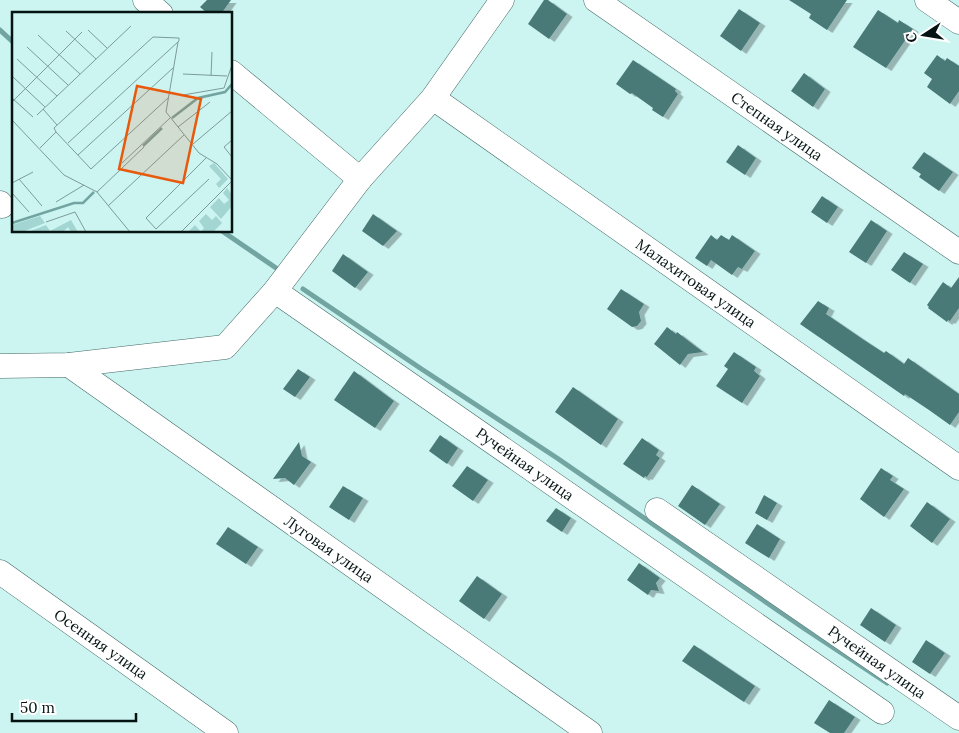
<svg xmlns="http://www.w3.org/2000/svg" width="959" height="733" viewBox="0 0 959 733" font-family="Lora,serif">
<defs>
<filter id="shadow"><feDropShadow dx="5.5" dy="3" stdDeviation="0" flood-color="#0004"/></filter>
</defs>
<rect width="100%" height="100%" fill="#ccf5f2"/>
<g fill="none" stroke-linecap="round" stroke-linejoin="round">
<g stroke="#72a5a1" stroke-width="5">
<path d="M0,30L14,43"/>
<path d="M222,231L279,270"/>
<path d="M303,289L420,368L557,458L805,629L887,683"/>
</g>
</g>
<g fill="#487a77" filter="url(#shadow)">
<path d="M207,0H231L221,14H208L200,7Z"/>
<path d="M544,0H548L567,14L549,39L528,24Z"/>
<path d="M789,0H847L827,30L809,18L811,14Z"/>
<path d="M739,9L760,23L741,51L720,36Z"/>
<path d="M878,10L898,23L899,20L913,29L886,68L853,47Z"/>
<path d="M937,55L945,61L947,58L959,66V91L950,104L927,87L932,79L924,73Z"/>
<path d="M633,60L676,89L675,91L678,94L663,117L652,110L653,108L632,93L630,94L616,84Z"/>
<path d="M804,73L825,89L813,107L791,91Z"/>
<path d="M738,145L756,158L745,175L726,162Z"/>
<path d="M924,152L953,172L939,191L919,177L921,174L912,168Z"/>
<path d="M822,196L838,207L827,223L811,212Z"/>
<path d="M373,214L397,231L383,246L362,231Z"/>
<path d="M871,220L887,231L866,263L849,252Z"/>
<path d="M711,235L717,240L721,235L729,240L732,235L755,251L742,269L738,267L732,275L711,260L707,266L695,258Z"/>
<path d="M904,252L923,264L910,283L891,270Z"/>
<path d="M343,254L368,272L355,288L332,271Z"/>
<path d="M959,277V308L950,321L948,320L947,322L928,308L929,307L927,305L943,282L951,288Z"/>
<path d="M621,289L644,304L639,312L641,321L637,326L632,327L607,309Z"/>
<path d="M818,301L829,308L826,314L864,340L884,353L886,351L904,364L908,358L959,394V412L950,425L929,410L905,394L904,396L800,324Z"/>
<path d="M667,327L676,334L677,332L703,352L688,354L680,365L654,344Z"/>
<path d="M734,352L756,367L754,371L760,376L742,403L716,386L728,369L724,366Z"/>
<path d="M298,369L310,377L295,397L283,389Z"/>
<path d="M354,371L394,401L375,428L334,400Z"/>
<path d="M573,387L618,419L601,445L555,412Z"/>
<path d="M440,435L458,448L447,464L429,451Z"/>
<path d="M642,438L659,450L656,455L660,458L647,477L645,476L644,478L623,464Z"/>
<path d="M299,442L302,456L311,462L294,485L285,478L273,479Z"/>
<path d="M467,466L488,480L473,501L452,486Z"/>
<path d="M881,468L893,476L890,480L904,489L884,517L860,499Z"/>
<path d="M692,485L720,504L705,525L678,506Z"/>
<path d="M343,486L363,498L349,520L329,507Z"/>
<path d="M764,495L777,503L767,520L755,513Z"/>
<path d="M927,502L950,519L932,543L910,526Z"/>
<path d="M556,508L571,518L562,532L546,521Z"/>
<path d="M757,524L780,539L769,558L745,543Z"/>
<path d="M228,527L258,547L246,564L216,544Z"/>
<path d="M639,563L660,578L656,583L659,591L651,590L648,595L627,580Z"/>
<path d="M477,576L502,594L484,619L459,601Z"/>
<path d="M871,608L896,625L885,642L860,625Z"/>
<path d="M926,640L945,653L930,674L912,662Z"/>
<path d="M694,645L755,686L744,702L682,661Z"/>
<path d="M829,700L855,717L844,733H830L814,723Z"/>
</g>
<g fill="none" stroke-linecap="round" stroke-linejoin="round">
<defs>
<g id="minor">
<path d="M145,0L161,14"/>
<path d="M596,0L959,252"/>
<path d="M927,0L959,22"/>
<path d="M231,72L360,179"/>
<path d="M433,98L959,468"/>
<path d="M0,203L2,206"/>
<path d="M275,291L882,712"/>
<path d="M69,365L590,733"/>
<path d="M0,366L69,365L225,347L275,291L360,179L433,98L502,0"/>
<path d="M657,510L959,718"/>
<path d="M0,572L226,733"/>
</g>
</defs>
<use href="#minor" stroke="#446966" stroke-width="25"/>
<use href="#minor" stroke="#fff" stroke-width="24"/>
</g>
<g text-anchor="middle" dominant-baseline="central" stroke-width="4" stroke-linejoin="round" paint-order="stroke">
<g font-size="15" fill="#051413" stroke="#fff">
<text transform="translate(777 126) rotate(35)">Степная улица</text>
<text transform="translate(696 283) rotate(35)">Малахитовая улица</text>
<text transform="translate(525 464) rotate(35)">Ручейная улица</text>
<text transform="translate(329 549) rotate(35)">Луговая улица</text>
<text transform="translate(101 644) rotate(35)">Осенняя улица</text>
<text transform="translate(877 662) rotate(35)">Ручейная улица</text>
</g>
</g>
<g transform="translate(12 12)">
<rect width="220" height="220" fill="#ccf5f2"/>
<path d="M202,151L216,167L207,176L204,172L209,167L197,154ZM215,176L220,183V194L209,207L198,195L207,186L212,192L217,188L211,181ZM194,202L200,208L204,204L210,211L201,220H176L183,213L189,220L192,216L187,209ZM28,204L33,211L10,220H0V213ZM59,208L66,220H59L56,215L51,220H16L34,213L38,219Z" fill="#a3d6d2"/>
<path fill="none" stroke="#72a5a1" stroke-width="2.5" d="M160,106L186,86L213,80L220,72M131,134L150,116M0,211L62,191H71L82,180"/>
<path fill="none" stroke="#7c9b99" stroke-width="1" d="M76,18L95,36M54,19L84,47M26,23L68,62M166,30L154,100L187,141L205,152L220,168M15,35L56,73M5,47L45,84M171,62L215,64M0,64L33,95M199,64L200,40M171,83L212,76L220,53M0,86L21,105M0,90L70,20M31,97L45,113M25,103L119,14M0,108L52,163L85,180L118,220M166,115L198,90M220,128L212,135L220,145M56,131L167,29V26L141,25L42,116L44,120L79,157L156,86M181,132L220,99M28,136L44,120M66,143L161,56M194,146L134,206L144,217L197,167M110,151L158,106M7,167L30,194M0,171L21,160M85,180L132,135M0,181L17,200M44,190L72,173M96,194L172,123M34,210L63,200L74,220M169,220L220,169"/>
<path fill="#e8590c" fill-opacity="0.15" stroke="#e8590c" stroke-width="2.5" d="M125,74L189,87L171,171L107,157Z"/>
<rect width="220" height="220" fill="none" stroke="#051413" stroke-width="2.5"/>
</g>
<g transform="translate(924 35) rotate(258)" stroke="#ffffff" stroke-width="4" paint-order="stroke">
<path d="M0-4L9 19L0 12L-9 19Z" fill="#051413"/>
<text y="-8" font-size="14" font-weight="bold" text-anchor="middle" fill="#051413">С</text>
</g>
<path d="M12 713v8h124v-8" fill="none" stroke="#051413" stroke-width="2.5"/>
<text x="20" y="713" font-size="15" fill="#051413" stroke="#ffffff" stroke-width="4" paint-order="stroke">50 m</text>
</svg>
